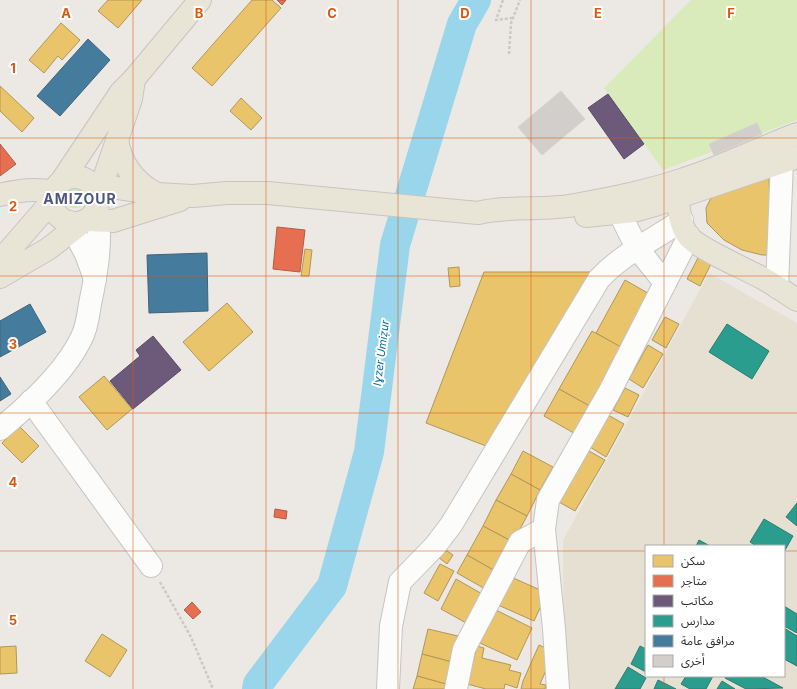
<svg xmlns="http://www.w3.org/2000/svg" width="797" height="689" viewBox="0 0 797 689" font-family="Inter,'Noto Sans Arabic',sans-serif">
<rect width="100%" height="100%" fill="#ece8e4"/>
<path fill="#e6e0d3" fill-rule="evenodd" d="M709,273L797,323V689H564L563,540ZM646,546H784V676H646Z"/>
<circle fill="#cee6be" cx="75" cy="197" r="11"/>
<path fill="#d9eabb" d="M691,0H797V120L663,170L604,88Z"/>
<g fill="#e9c46a" stroke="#b19758">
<path d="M108,0H142L118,28L98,11Z"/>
<path d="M252,0H272L281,8L212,86L192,68Z"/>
<path d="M61,23L80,40L62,60L58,56L44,73L29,60Z"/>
<path d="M0,86L34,118L22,132L0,111Z"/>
<path d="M241,98L262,118L251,130L230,111Z"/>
<path d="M769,178L772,255H762L742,250L724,240L707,223L706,208L712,196L738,180Z"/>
<path d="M305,249L312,250L309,276H301Z"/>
<path d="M699,256L712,262L700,286L687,279Z"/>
<path d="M459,267L460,286L450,287L448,268Z"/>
<path d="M484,272H598L494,449L426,423Z"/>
<path d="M625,280L653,296L624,349L596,333Z"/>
<path d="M227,303L253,332L209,371L183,342Z"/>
<path d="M665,317L679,324L666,348L652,340Z"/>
<path d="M592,331L628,351L595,409L559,389Z"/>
<path d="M648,345L663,354L643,388L629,379Z"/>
<path d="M104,376L132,409L107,430L79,397Z"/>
<path d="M625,388L639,395L628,417L613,410Z"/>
<path d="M559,389L595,409L579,436L544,416Z"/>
<path d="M608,415L624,424L606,457L590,447Z"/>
<path d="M19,426L39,446L22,463L2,443Z"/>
<path d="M523,451L553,467L540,490L511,474Z"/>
<path d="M589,451L605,460L575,511L559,502Z"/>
<path d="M511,474L540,490L527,516L496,500Z"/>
<path d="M496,500L527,516L513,542L483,526Z"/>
<path d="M483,526L513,542L497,572L467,555Z"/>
<path d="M444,549L453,555L447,564L438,557Z"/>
<path d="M467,555L497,572L487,590L457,573Z"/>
<path d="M440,564L454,571L438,601L424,593Z"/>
<path d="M511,577L547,593L534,621L498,605Z"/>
<path d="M456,579L484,595L468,624L441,609Z"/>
<path d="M496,610L532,628L517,660L480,643Z"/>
<path d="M428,629L458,636L452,662L422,654Z"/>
<path d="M102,634L127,650L110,677L85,661Z"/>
<path d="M539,645L554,652L540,684L546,685L545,689H521L523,681Z"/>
<path d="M16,646L17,673L0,674V647Z"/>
<path d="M477,646L484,648L482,658L511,665L509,670L521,673L517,688L505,684L504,689H486L467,684Z"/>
<path d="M422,654L452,662L446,684L417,676Z"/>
<path d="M417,676L446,684L445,689H413Z"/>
</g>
<g fill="#e76f51" stroke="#b05c46">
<path d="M277,0H286L282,5Z"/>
<path d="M0,144L16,164L0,176Z"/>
<path d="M277,227L305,230L300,272L273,269Z"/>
<path d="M275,509L287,511L286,519L274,517Z"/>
<path d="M192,602L201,612L193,619L184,610Z"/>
</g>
<g fill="#6d597a" stroke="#5a4c63">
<path d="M608,94L644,144L624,159L588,108Z"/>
<path d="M153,336L181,370L133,409L110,381L140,356L136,350Z"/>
</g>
<g fill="#2a9d8f" stroke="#2b7c72">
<path d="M727,324L769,351L752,379L709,352Z"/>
<path d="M797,503V526L786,517Z"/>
<path d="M764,519L793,536L784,552V546H756L750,542Z"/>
<path d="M699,540L710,546H696Z"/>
<path d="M784,606L797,614V633L784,626Z"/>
<path d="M784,628L797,636V666L784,659Z"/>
<path d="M640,646L646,649V672L631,664Z"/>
<path d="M628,667L646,678L640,689H615Z"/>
<path d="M686,676H713L706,689H690L681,684Z"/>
<path d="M726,676H761L783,688L746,689L725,678Z"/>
<path d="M658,680L676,689H654Z"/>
<path d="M722,681L735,689H717Z"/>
</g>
<g fill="#457b9d" stroke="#3e647c">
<path d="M88,39L110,60L60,116L37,96Z"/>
<path d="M207,253L208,311L149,313L147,255Z"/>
<path d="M30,304L46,332L0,357V321Z"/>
<path d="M0,377L11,394L0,401Z"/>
</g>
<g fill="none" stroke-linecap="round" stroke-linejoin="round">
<path stroke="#99d6ec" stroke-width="30" d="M257,689L258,684L332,586L369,452L395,245L462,24L476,0"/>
</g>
<g fill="#d1cecb" stroke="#d7d4d0">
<path d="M561,91L585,119L542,155L518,127Z"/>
<path d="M757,123L762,134L714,155L709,144Z"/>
</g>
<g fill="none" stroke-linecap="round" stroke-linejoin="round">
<defs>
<g id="minor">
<path d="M619,212L637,248L665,283"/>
<path d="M69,222L86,254L95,279"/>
<path d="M777,287L782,161"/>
<path d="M31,401L151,566"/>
<path d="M0,429C28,406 65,372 81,339C87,328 88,316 90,304C97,271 102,241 97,207"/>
<path d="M388,689L391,626L400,582L435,546L451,525L599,279C623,253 654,240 682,220"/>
<path d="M456,689L464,649L520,542L544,529"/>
<path d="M558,689L554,629L544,529L548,500L610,391L689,236"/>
</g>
<g id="major">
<path d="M117,140C121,164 133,181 155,193"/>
<circle cx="75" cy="200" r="23"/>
<path d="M61,182L121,92L134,79L200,0"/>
<path d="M91,184L156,194L193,196L227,193H268L478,213C510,205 543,211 575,205C612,198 649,191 684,179C723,167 759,148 797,134"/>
<path d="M677,184C678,200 678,224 689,237C701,250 746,269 764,279C775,285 786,293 797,300"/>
<path d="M0,195C18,190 36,188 54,192"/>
<path d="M98,196L131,99L134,79"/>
<path d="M586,216L634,211L655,205L797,157"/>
<path d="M87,220L113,221L180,200"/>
<path d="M0,261L52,201"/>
<path d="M0,277L48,249L83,222"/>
</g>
</defs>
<use href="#minor" stroke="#c5c4c5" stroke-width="24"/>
<use href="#major" stroke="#c6c5c4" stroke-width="24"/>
<g stroke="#c9c9c8" stroke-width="2.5" stroke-dasharray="3 2" stroke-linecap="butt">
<path d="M503,0L496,20L512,18"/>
<path d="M509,54L511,23L520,0"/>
<path d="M160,582L191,637L213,689"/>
</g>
<use href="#minor" stroke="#fcfcfb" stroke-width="22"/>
<use href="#major" stroke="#e8e4d6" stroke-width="22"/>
</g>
<path fill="none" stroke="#df570e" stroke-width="1" stroke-opacity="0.55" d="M133,0V689M266,0V689M398,0V689M531,0V689M664,0V546M0,138H797M0,276H797M0,413H797M0,551H646M784,551H797M664,676V689"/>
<g text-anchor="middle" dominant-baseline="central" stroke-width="4" stroke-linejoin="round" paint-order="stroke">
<g font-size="11" font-style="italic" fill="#0d6fa3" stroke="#fff">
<text transform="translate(381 353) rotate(-83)">Iɣzer Umiẓur</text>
</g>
<g font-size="14" font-weight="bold" letter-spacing="1" fill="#4d5680" stroke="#fff">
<text x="80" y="198">AMIZOUR</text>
</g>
</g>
<g font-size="13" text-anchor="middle" font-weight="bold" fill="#df570e" stroke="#fff" stroke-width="4" stroke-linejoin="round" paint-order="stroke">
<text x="66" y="18">A</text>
<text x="199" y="18">B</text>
<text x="332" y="18">C</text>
<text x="465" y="18">D</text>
<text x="598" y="18">E</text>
<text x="731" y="18">F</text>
<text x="13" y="73">1</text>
<text x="13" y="211">2</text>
<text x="13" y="349">3</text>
<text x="13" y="487">4</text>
<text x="13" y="625">5</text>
</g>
<rect x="645" y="545" width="140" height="132" fill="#ffffff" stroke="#ababab"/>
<rect x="653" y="555" width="20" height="12" fill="#e9c46a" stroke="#ababab"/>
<text x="681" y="565" font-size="12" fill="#2e2e2e">سكن</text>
<rect x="653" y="575" width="20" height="12" fill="#e76f51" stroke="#ababab"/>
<text x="681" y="585" font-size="12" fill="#2e2e2e">متاجر</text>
<rect x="653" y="595" width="20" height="12" fill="#6d597a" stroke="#ababab"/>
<text x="681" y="605" font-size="12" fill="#2e2e2e">مكاتب</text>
<rect x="653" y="615" width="20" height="12" fill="#2a9d8f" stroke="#ababab"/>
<text x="681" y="625" font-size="12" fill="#2e2e2e">مدارس</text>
<rect x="653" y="635" width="20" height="12" fill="#457b9d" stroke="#ababab"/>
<text x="681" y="645" font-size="12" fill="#2e2e2e">مرافق عامة</text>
<rect x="653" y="655" width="20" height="12" fill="#d1cecb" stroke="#ababab"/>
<text x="681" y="665" font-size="12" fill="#2e2e2e">أخرى</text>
</svg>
